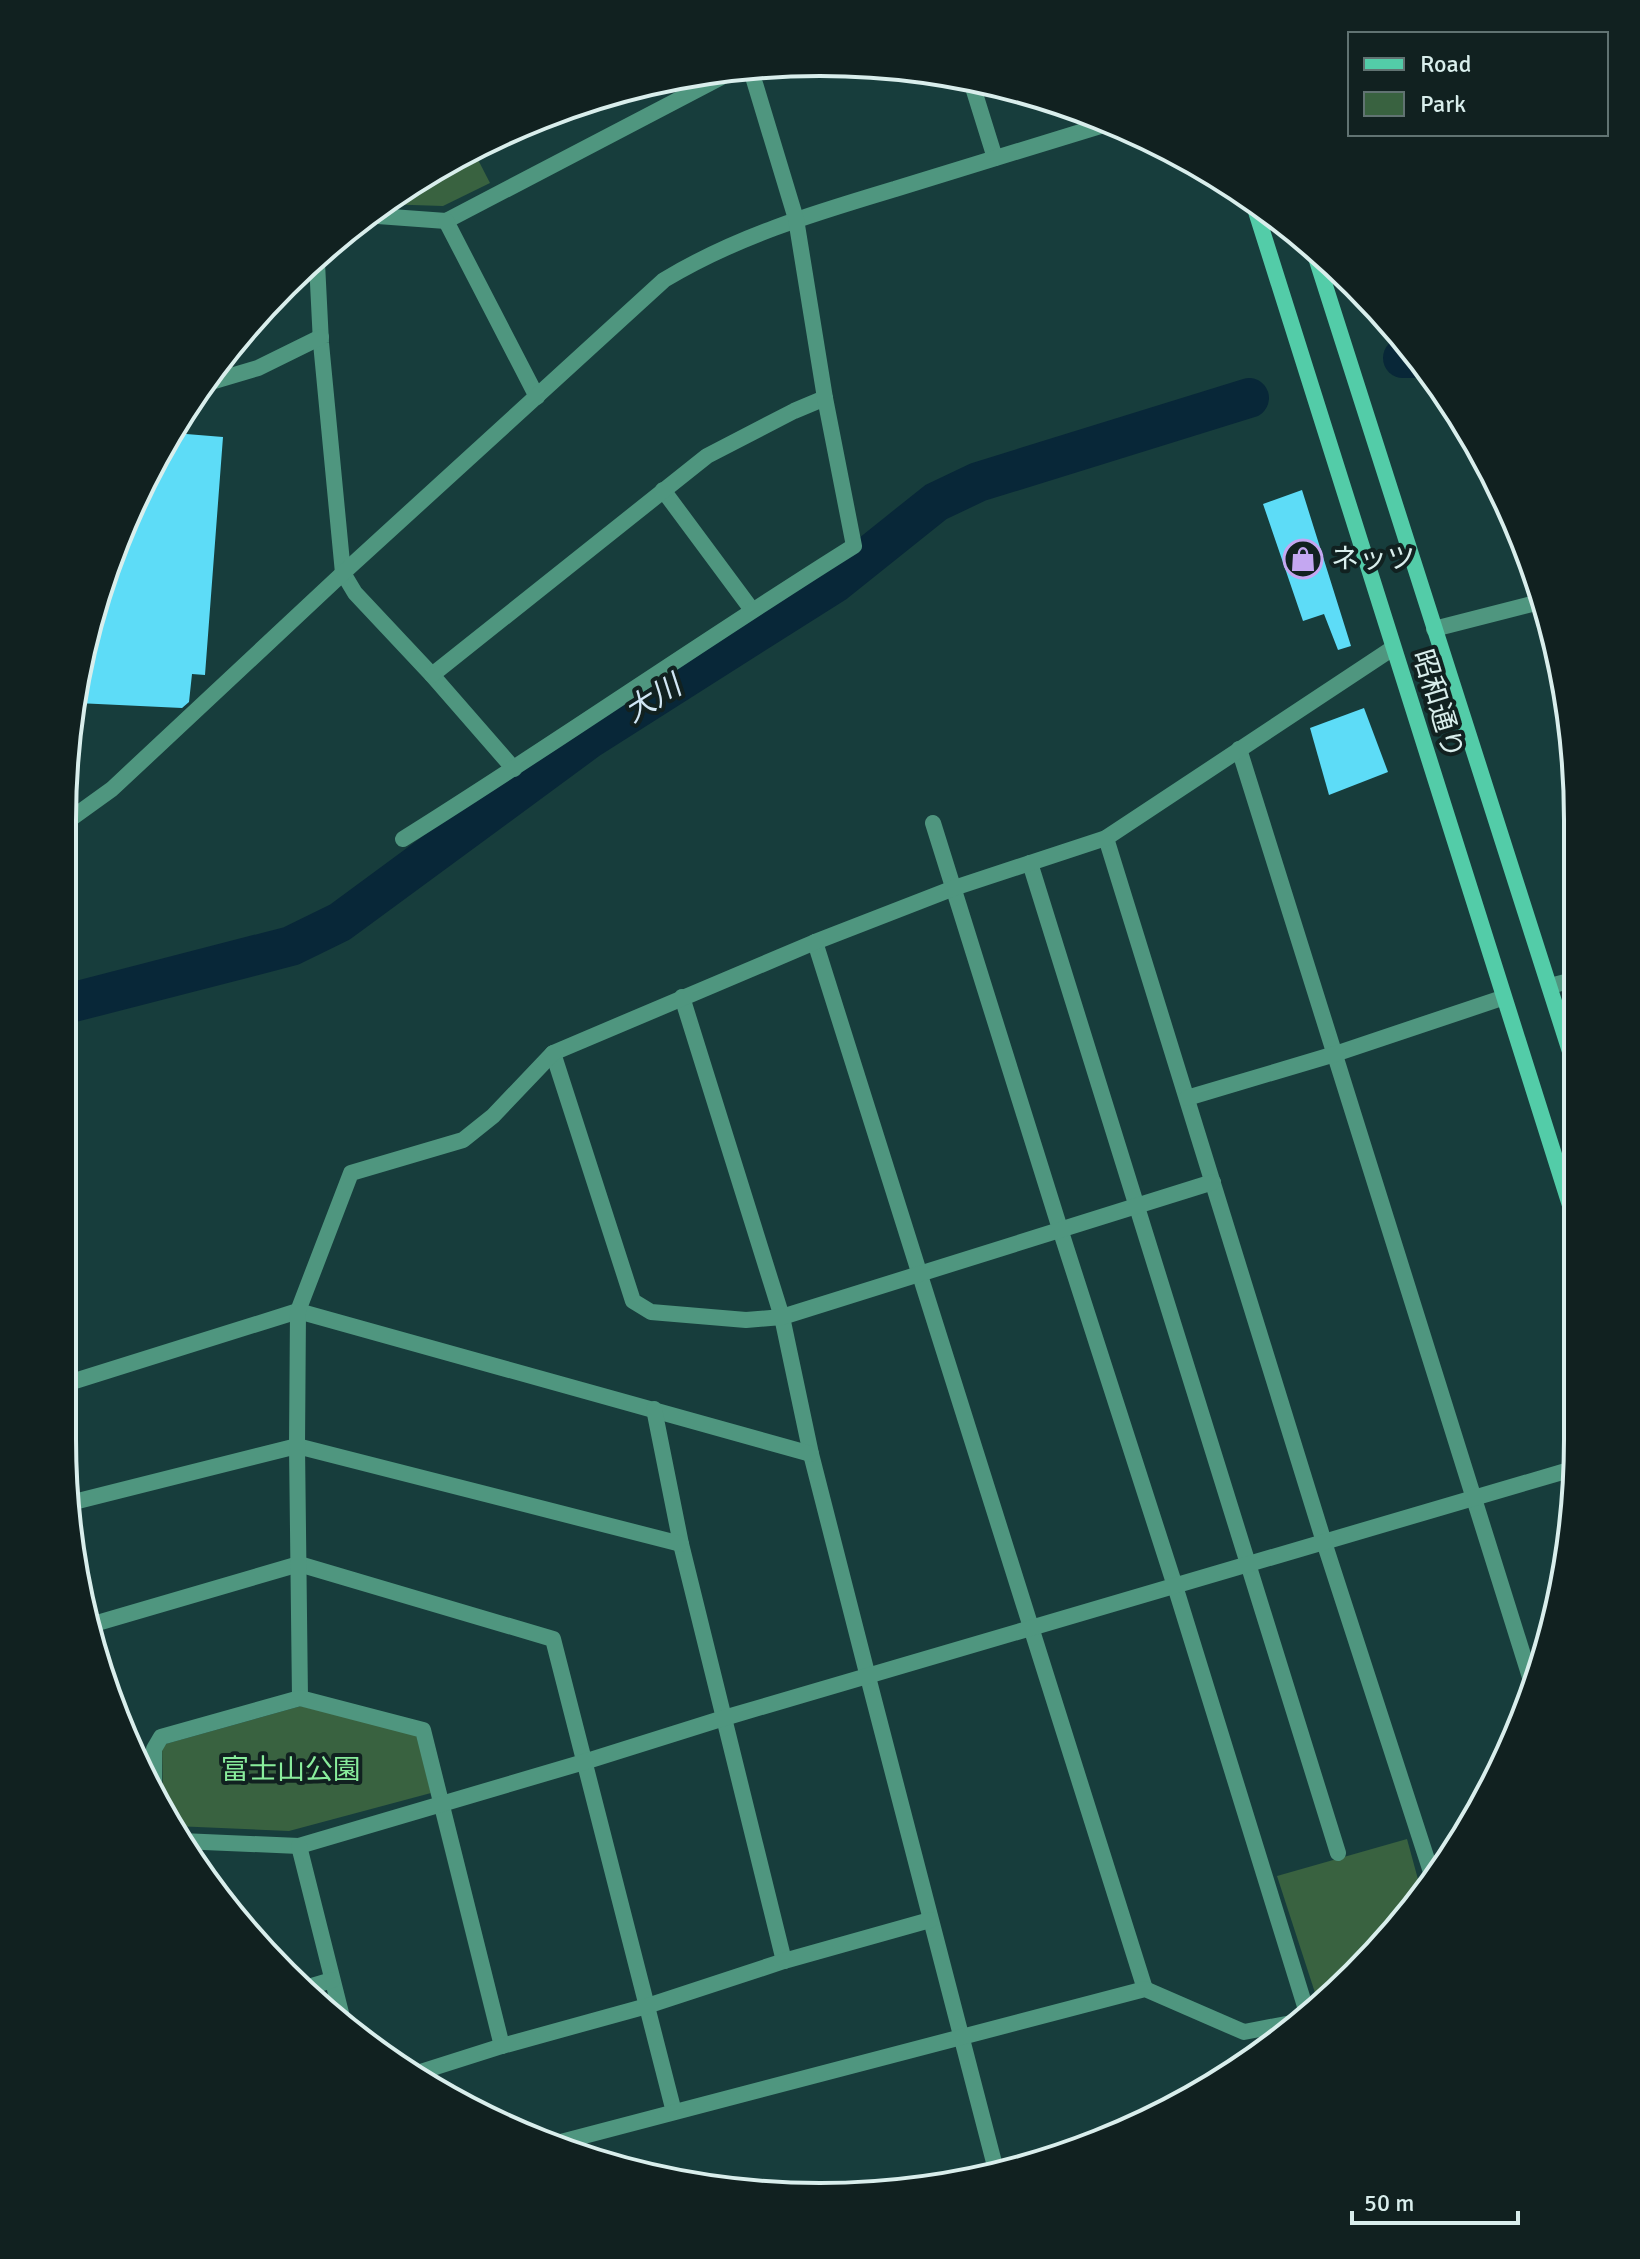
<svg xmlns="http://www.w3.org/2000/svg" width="1640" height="2259" viewBox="0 0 1640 2259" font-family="Signika,'Noto Sans JP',sans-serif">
<rect width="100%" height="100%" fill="#173d3c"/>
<g fill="#396240">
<path d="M472,148L490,183L443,206L382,204Z"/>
<path d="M301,1706L417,1735L431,1793L289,1831L174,1826L163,1802L162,1745Z"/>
<path d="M1407,1839L1422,1894L1390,1938L1319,2005L1277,1876Z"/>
</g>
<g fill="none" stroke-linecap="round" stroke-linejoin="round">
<g stroke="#082738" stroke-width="40">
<path d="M1403,358H1420"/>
<path d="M62,1005L291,946L340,922L590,738L836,582L936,502L978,482L1249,398"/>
</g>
</g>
<g fill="#5ddcf7">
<path d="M174,433L223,437L205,675L192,674L189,702L182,708L77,703L88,624Z"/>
<path d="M1302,490L1351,646L1338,650L1324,614L1303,621L1263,504Z"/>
<path d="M1364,708L1388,772L1329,795L1310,728Z"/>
</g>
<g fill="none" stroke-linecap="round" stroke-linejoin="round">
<g stroke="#4f967f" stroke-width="16">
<path d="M971,81L995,158"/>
<path d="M364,215L446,221L737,69"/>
<path d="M446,221L537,397"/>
<path d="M317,263L321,343L343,573L355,593L432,675L514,769"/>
<path d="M204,384L258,368L321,337"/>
<path d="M663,490L752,610"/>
<path d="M1434,629L1540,602"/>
<path d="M432,675L707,456L794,411L825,398"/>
<path d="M1239,749L1534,1690"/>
<path d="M933,823L1061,1232L1175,1586L1308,2016"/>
<path d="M62,825L112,789L343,573L664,280C737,236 815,213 895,189C967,167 1039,145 1110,123"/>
<path d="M1106,838L1324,1542L1433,1878"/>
<path d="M403,839C555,744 702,641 854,546L825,398L796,219L750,67"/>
<path d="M1030,863L1338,1853"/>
<path d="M815,942L1145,1989"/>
<path d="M1550,986L1573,980"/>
<path d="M682,997L782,1317L811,1454L868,1677L996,2170"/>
<path d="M553,1053L633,1301L651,1312L746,1320L782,1317L1213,1182"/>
<path d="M1187,1098L1335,1054L1502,998"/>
<path d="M62,1385L298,1311L811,1454"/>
<path d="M654,1409L681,1544L784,1961"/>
<path d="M70,1503L297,1446L681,1544"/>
<path d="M87,1626L299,1564L553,1639L674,2112"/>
<path d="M300,1698L297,1446L298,1311L351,1173L463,1140L493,1116L553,1053L815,942L954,888L1106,838L1393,648"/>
<path d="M154,1782V1749L161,1737L300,1698L423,1730L502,2046"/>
<path d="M181,1841L299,1846L584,1762L724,1718L1576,1468"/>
<path d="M299,1846L344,2025"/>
<path d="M302,1989L332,1980"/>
<path d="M417,2073L502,2046L647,2006L784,1961L930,1920"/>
<path d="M557,2143L1145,1989L1244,2032L1302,2021"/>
</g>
<g stroke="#53cca8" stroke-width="16">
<path d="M1253,202L1575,1221"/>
<path d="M1312,245L1574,1064"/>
</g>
</g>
<defs>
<symbol id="shop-ring" viewBox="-11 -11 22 22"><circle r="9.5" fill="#112120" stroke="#c4a7f1" stroke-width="1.5"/><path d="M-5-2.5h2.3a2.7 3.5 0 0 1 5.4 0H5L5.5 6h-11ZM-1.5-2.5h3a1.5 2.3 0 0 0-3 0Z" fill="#c4a7f1"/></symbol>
</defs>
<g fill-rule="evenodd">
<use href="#shop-ring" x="1281" y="537" width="44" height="44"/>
</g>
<g text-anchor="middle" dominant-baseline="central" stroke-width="8" stroke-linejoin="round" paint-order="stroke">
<g font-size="28" fill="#d9eeec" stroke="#112120" text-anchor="start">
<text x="1331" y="559">ネッツ</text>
</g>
<g font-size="28" fill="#d9eeec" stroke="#112120">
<text transform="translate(1438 704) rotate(73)">昭和通り</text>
</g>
<g font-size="28" fill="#89ed9c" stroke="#112120">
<text x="291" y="1770">富士山公園</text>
</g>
<g font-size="30" font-style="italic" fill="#d1e6f4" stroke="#112120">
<text transform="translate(653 699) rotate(-32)">大川</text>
</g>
</g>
<path d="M0 0H1640V2259H0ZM820 76H820A744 744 0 0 1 1564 820V1439A744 744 0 0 1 820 2183H820A744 744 0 0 1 76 1439V820A744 744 0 0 1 820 76Z" fill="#112120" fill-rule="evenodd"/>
<path fill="none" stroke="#d9eeec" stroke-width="4" d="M820 76H820A744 744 0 0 1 1564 820V1439A744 744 0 0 1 820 2183H820A744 744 0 0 1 76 1439V820A744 744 0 0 1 820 76Z"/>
<rect x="1348" y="32" width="260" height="104" fill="#112120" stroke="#617372" stroke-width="2"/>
<rect x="1364" y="58" width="40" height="12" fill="#53cca8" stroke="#617372" stroke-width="2"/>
<text x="1420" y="72" font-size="24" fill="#d9eeec">Road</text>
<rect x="1364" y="92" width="40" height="24" fill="#396240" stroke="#617372" stroke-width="2"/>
<text x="1420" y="112" font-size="24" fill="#d9eeec">Park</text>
<path d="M1352 2211v12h166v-12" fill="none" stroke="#d9eeec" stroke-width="4"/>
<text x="1364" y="2211" font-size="24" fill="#d9eeec" stroke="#112120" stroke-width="6" paint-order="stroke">50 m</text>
</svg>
